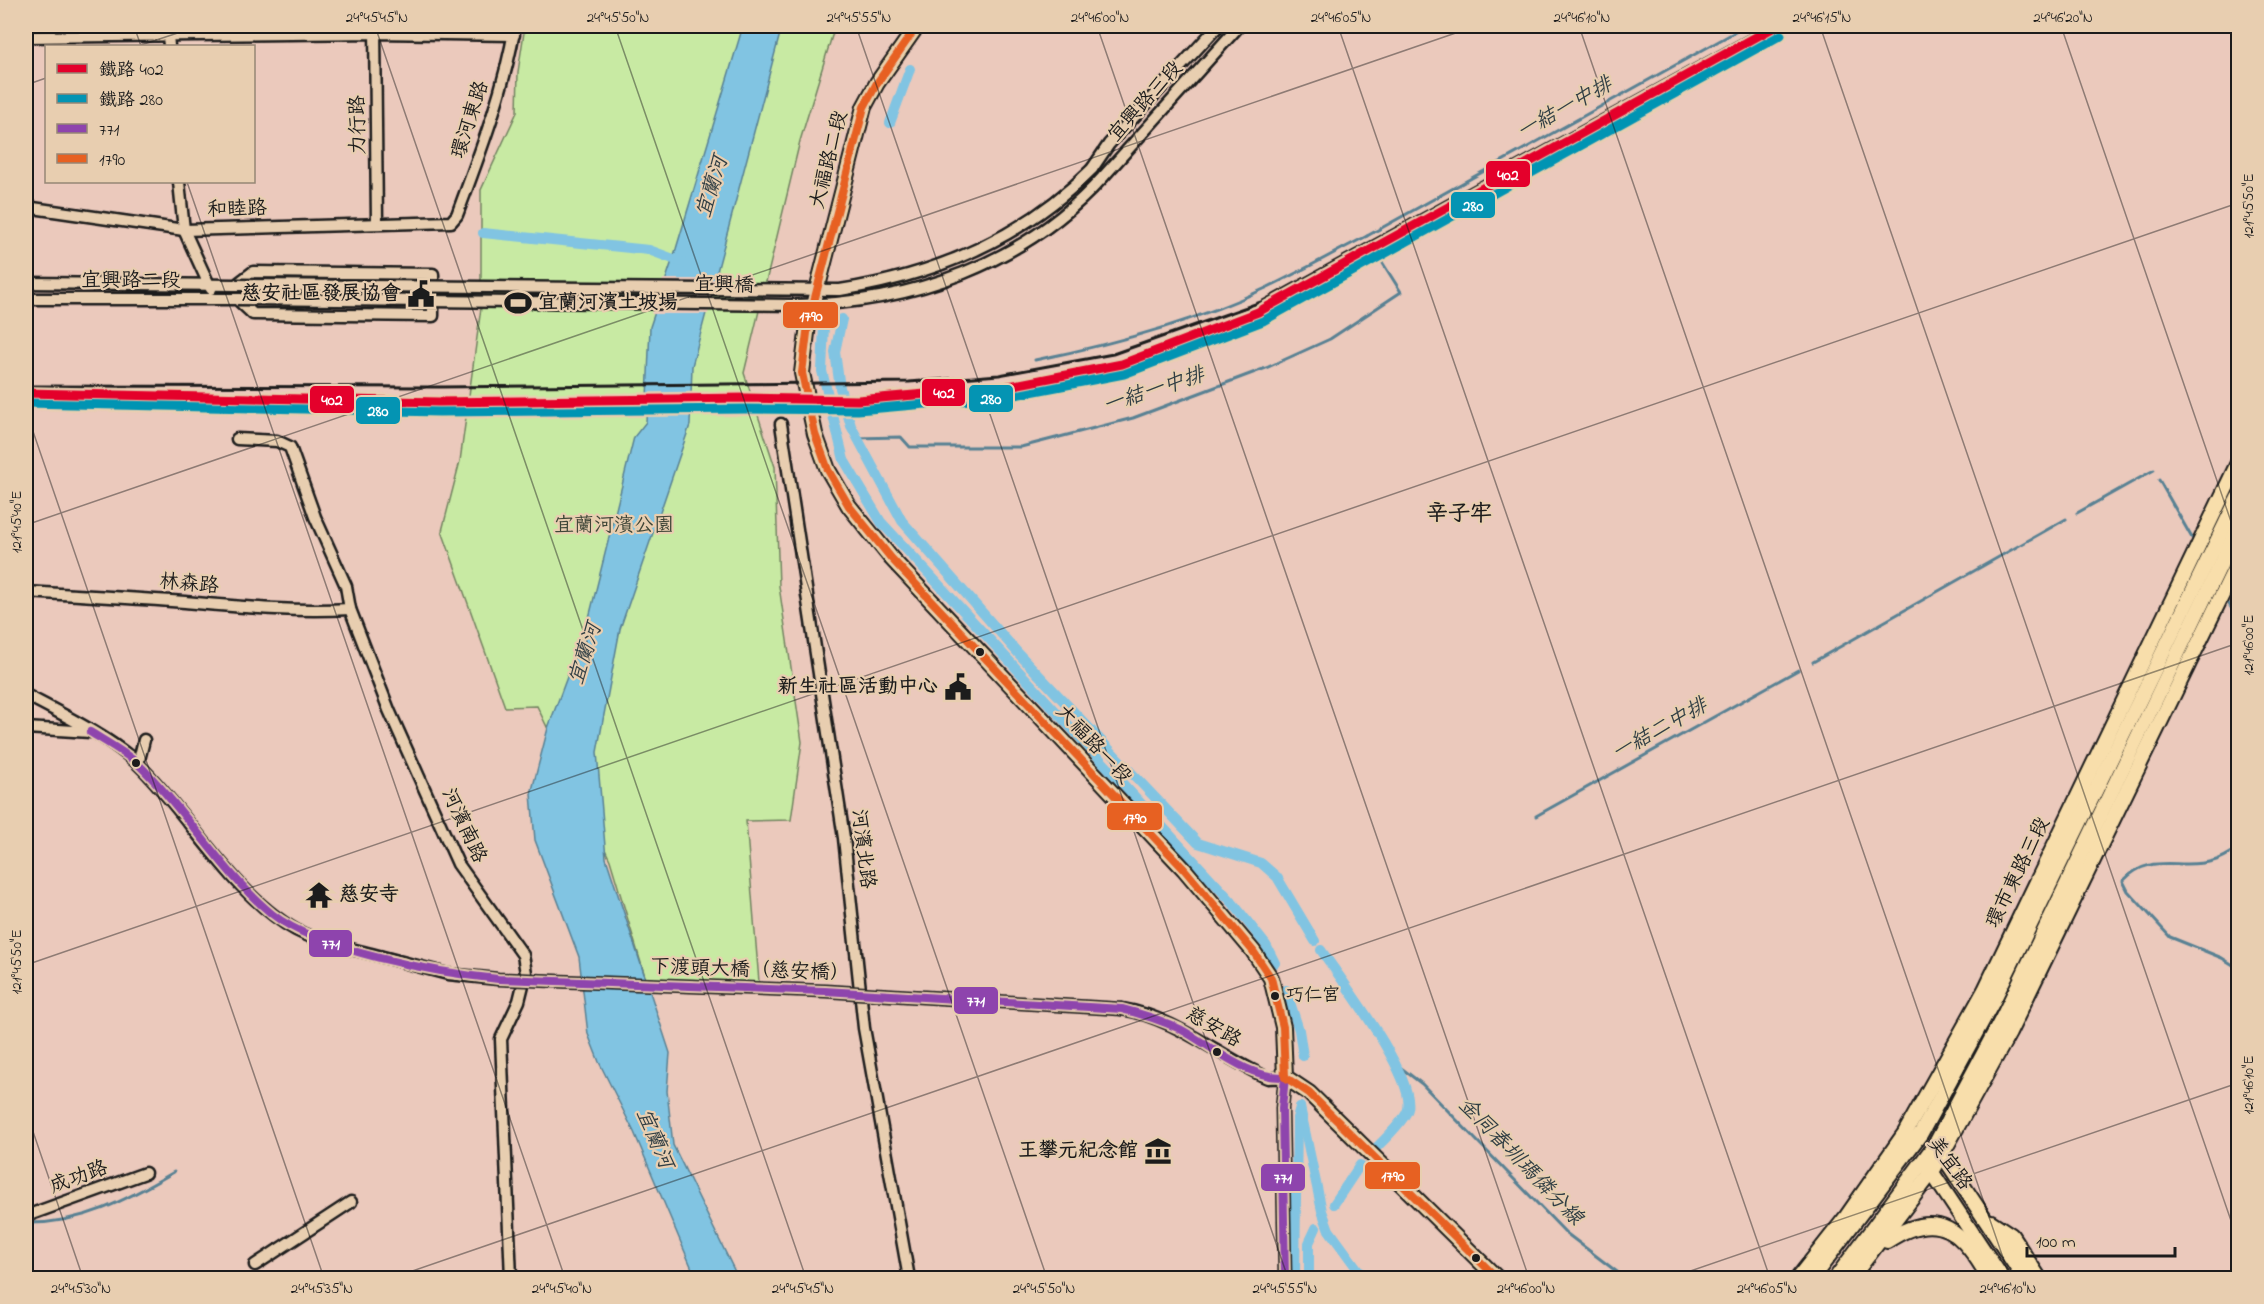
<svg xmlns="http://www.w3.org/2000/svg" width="2264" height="1304" viewBox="0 0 2264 1304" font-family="'Indie Flower','LXGW WenKai TC',sans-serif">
<rect width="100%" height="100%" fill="#ebc9bc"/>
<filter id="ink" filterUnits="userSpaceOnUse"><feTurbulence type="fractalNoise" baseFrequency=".0167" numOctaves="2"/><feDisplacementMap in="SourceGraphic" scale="12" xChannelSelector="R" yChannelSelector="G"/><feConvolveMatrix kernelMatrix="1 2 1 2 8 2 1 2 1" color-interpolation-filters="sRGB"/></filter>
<g filter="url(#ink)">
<path fill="#c8eaa3" stroke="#728360" stroke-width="1.5" d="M525,26H835L800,141L744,373L775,467L779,586L802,742L791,820L746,821L759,982L647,983L610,860L537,706L505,707L442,531L460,461L481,308V190L517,112L518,72Z"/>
<path fill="#81c4e2" stroke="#598193" stroke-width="1.5" d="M743,26H782L692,366L690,425L620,629L597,752L606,858L670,1053L667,1091L673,1145L738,1278H696L634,1132L599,1062L588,1034L579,957L535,840L531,794L548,728L589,618L634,437L646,422L650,327L676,249Z"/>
<path fill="#ebc9bc" d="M663,279H717L708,314H651Z"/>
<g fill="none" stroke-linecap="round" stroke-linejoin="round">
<g stroke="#598193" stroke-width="3">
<path d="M1367,236L1746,26"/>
<path d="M1035,360C1114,344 1192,323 1266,288C1300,272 1333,253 1367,236"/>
<path d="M855,438L901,437L910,447H1021L1133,418L1266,368L1330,339L1401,292L1377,254"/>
<path d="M2159,480L2192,538"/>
<path d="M2077,513L2154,470"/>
<path d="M2229,604L2238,620"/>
<path d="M1813,662L2066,519"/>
<path d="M1536,816L1798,670"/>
<path d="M2238,848C2231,853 2222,859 2213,861C2180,871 2151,851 2123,881L2128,891L2170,937L2222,958L2238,968"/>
<path d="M1396,1064L1422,1084L1566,1233L1625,1278"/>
<path d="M26,1223C83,1224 126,1200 174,1172"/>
</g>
<g stroke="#81c4e2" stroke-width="10">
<path d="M890,123L910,69"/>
<path d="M483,233L649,250L687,264"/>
<path d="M842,319L835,352L840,388L851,426L902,521L1018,653L1198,843L1261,863L1277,877L1315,941"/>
<path d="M824,325L822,371L844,460L881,522L1232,902L1266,945L1275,963"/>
<path d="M1321,950C1342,981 1415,1076 1408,1109C1406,1119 1384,1140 1376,1148"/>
<path d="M1286,990L1299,1030L1303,1056"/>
<path d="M1300,1107L1322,1211L1329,1230L1364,1278"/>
<path d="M1334,1204L1360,1165"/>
<path d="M1295,1278L1297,1118L1300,1107"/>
<path d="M1309,1278V1243L1316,1228"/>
</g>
<defs>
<g id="minor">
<path d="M167,26L169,46"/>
<path d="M375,26L377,223"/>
<path d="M26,37L375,33L514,35"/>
<path d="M1092,169L1109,144L1218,26"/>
<path d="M1103,177L1239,26"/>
<path d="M179,182L184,230L211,289"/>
<path d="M26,207L184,230L451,222L457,215C480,153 504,91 515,26"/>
<path d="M26,283L236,285L253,272L433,274V316L253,314L237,299H26"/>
<path d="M781,424L844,838L864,1028L909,1278"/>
<path d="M237,439L277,441L290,447L315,517L346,586L350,609L389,710L458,864L523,955L526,973L519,1001L501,1039L511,1278"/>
<path d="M26,592C79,595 132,598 185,602C241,607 294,612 350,609"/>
<path d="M26,695C58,712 113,739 139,765C189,814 234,896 296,930C321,943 352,949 379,956"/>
<path d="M26,728L90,732"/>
<path d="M138,764L144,740"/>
<path d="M1122,1009C1177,1018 1218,1056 1268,1078L1285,1077L1282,1108L1285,1278"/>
<path d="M26,1216L145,1173"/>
<path d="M255,1265L351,1202"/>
</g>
<g id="major">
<path d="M917,26L877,83L864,107L808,325L802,373L815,434L828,470L849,506L891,558L1184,869L1253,951L1271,978L1283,1027L1285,1077L1309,1093L1497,1278"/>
<path d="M1938,1148L2024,1278"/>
<path d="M1927,1165L2002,1278"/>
<path d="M1991,1222L2011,1235L2039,1278"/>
<path d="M1887,1241C1939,1206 1963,1233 1989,1278"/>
<path d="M1798,1278L1847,1216L1905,1133L1985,990L2238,463"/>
<path d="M1812,1278L1921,1133L1992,1003L2238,498"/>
<path d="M1836,1278L1935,1145L2002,1019L2238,528"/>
<path d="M1851,1278L1932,1172L2009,1033L2238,562"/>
</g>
</defs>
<use href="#minor" stroke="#1c1c1c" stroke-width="15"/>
<use href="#major" stroke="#1c1c1c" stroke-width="18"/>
<use href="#minor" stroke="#e8ceb0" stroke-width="10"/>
<use href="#major" stroke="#f8deab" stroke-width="14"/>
<path stroke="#1c1c1c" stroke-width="3" d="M26,386L440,387L909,382L999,375L1113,354L1261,302L1764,26"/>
<defs>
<g id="minor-bridge">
<path d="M236,285L840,290C936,275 1022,239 1092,169"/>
<path d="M237,299L795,305C910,304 1025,264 1103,177"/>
<path d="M379,956L448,974L498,979L825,991L1122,1009"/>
</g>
</defs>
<use href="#minor-bridge" stroke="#1c1c1c" stroke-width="15" stroke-linecap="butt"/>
<use href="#minor-bridge" stroke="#e8ceb0" stroke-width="10"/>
<defs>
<g id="bus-1">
<path d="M90,732C106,742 125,752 139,765C187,811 221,872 272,914C318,951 439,973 498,979L825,991L1122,1009C1142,1014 1161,1020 1180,1029C1212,1046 1248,1079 1285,1077"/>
<path d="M1285,1077L1282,1108L1285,1278"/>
</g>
<g id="bus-2">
<path d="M917,26L877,83L864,107L808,325L802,373L815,434L828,470L849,506L891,558L1184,869L1253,951L1271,978L1283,1027L1285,1077"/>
<path d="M1285,1077L1309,1093L1497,1278"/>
</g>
</defs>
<use href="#bus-1" stroke="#e8ceb0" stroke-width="12"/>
<use href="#bus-2" stroke="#e8ceb0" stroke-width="12"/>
<use href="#bus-1" stroke="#8e44ad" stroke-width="8"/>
<use href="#bus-2" stroke="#e76122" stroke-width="8"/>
<defs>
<path id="rail-1" d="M26,393L439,402L746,398L858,400L1004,387L1122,364L1258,312L1776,26"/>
<path id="rail-2" d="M26,403L439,412L746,409L858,410L1005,397L1124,374L1263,321L1781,35"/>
</defs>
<use href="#rail-1" stroke="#e8ceb0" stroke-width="14"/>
<use href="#rail-2" stroke="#e8ceb0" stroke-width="14"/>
<use href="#rail-1" stroke="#e4002b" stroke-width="9"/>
<use href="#rail-2" stroke="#0494b3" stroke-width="9"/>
</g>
</g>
<path fill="none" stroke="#1c1c1c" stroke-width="1.5" stroke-opacity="0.45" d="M134,26L141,46M375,26L806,1278M615,26L1047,1278M856,26L1288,1278M1097,26L1529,1278M1338,26L1770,1278M1579,26L2010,1278M1820,26L2238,1241M2061,26L2238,542M138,46L199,26M26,85L46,78M187,182L565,1278M26,411L324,1278M26,525L1476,26M26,965L2238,203M26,1111L83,1278M392,1278L2238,643M1670,1278L2238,1083"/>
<defs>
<symbol id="civic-bare" viewBox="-9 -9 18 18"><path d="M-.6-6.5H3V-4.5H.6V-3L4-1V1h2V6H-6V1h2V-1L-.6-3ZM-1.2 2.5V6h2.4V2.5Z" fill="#1c1c1c" stroke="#e8ceb0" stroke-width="2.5" paint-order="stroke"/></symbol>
<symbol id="stadium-bare" viewBox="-9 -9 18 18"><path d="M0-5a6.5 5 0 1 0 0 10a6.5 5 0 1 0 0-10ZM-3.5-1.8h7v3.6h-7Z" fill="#1c1c1c" stroke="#e8ceb0" stroke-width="2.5" paint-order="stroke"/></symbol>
<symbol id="temple-bare" viewBox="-9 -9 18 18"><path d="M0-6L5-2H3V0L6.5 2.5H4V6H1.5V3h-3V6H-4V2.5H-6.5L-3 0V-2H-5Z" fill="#1c1c1c" stroke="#e8ceb0" stroke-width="2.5" paint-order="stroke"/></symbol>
<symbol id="museum-bare" viewBox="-9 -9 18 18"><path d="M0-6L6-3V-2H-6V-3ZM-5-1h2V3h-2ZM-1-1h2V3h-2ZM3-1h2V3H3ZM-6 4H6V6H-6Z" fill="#1c1c1c" stroke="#e8ceb0" stroke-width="2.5" paint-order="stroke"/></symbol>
</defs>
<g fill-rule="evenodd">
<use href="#civic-bare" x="402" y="275" width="38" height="38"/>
<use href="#stadium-bare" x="499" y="284" width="38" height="38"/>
<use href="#civic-bare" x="939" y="668" width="38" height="38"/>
<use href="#temple-bare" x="300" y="876" width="38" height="38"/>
<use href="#museum-bare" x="1139" y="1132" width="38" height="38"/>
</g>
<g fill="#1c1c1c" stroke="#e8ceb0" stroke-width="2">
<circle cx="980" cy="652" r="5"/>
<circle cx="136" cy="763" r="5"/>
<circle cx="1275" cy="996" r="5"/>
<circle cx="1217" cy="1052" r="5"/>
<circle cx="1476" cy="1258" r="5"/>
</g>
<g text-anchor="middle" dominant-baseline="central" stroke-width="4.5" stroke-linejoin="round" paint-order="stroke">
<g font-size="18" fill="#1c1c1c" stroke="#e8ceb0" text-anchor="start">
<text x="1286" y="996">巧仁宮</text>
</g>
<g font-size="20" fill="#1c1c1c" stroke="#e8ceb0">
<text transform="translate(1146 102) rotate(-48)">宜興路三段</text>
<text transform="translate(471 120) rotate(-72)">環河東路</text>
<text transform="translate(359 125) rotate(-91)">力行路</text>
<text transform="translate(830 160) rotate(-76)">大福路二段</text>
<text transform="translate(237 210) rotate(-2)">和睦路</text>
<text x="131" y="281">宜興路二段</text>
<text transform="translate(724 286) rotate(1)">宜興橋</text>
<text transform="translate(189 585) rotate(5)">林森路</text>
<text transform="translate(1093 745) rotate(47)">大福路一段</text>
<text transform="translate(463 826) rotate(65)">河濱南路</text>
<text transform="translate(862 849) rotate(83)">河濱北路</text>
<text transform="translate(2019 873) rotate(-64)">環市東路三段</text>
<text transform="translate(750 971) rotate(2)">下渡頭大橋（慈安橋）</text>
<text transform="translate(1213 1028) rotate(30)">慈安路</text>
<text transform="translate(1949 1164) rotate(54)">美宜路</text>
<text transform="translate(79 1178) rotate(-20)">成功路</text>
</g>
<g font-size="20" font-weight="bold" fill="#1c1c1c" stroke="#e8ceb0" text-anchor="end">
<text x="401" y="294">慈安社區發展協會</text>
<text x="538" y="303" text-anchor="start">宜蘭河濱土坡場</text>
<text x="938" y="687">新生社區活動中心</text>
<text x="339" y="895" text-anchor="start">慈安寺</text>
<text x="1138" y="1151">王攀元紀念館</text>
</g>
<g font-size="20" fill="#3e4537" stroke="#e8ceb0">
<text x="614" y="526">宜蘭河濱公園</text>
</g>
<g font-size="21" font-style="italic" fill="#303e44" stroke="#e8ceb0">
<text transform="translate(1565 109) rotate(-29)">一結一中排</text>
<text transform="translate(713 187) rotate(-73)">宜蘭河</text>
<text transform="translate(1154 391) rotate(-18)">一結一中排</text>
<text transform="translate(586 654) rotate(-72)">宜蘭河</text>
<text transform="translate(1660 730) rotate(-29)">一結二中排</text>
<text transform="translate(654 1139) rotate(67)">宜蘭河</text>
<text transform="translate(1520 1162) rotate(46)">金同春圳瑪僯分線</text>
</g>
<g font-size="22" font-weight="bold" fill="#1c1c1c" stroke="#e8ceb0">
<text x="1459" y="515">辛子牢</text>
</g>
</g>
<g stroke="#e8ceb0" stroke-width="2">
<rect x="1485" y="160" width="46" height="28" rx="6" fill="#e4002b"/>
<rect x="1450" y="191" width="46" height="28" rx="6" fill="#0494b3"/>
<rect x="782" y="301" width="57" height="28" rx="6" fill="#e76122"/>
<rect x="921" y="378" width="45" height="29" rx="6" fill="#e4002b"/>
<rect x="968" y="384" width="46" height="29" rx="6" fill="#0494b3"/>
<rect x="309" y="385" width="46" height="29" rx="6" fill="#e4002b"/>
<rect x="355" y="396" width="46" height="29" rx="6" fill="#0494b3"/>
<rect x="1106" y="802" width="57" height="29" rx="6" fill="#e76122"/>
<rect x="308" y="929" width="45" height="29" rx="6" fill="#8e44ad"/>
<rect x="953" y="986" width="46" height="29" rx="6" fill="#8e44ad"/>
<rect x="1364" y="1161" width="57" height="29" rx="6" fill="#e76122"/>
<rect x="1260" y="1163" width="46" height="29" rx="6" fill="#8e44ad"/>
</g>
<g font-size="16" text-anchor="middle" font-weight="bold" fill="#fff">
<text x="1508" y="180">402</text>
<text x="1473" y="211">280</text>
<text x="811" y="321">1790</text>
<text x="944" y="398">402</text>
<text x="991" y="404">280</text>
<text x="332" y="405">402</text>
<text x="378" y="416">280</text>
<text x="1135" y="823">1790</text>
<text x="331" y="949">771</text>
<text x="976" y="1006">771</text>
<text x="1393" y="1181">1790</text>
<text x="1283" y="1183">771</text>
</g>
<rect width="2264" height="1304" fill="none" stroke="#e8ceb0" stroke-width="66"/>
<rect x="45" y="45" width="210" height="138" fill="#e8ceb0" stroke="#968775" stroke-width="1.5"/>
<rect x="57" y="64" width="30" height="9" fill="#e4002b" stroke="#968775" stroke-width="1.5"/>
<text x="99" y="75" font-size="18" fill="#1c1c1c">鐵路 402</text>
<rect x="57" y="94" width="30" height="9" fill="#0494b3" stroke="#968775" stroke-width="1.5"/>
<text x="99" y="105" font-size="18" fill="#1c1c1c">鐵路 280</text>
<rect x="57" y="124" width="30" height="9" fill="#8e44ad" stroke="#968775" stroke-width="1.5"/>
<text x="99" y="135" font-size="18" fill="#1c1c1c">771</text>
<rect x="57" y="154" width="30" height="9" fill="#e76122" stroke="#968775" stroke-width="1.5"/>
<text x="99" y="165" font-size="18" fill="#1c1c1c">1790</text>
<path d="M2027 1247v9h148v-9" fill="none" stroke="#1c1c1c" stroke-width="3"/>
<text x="2036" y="1247" font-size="18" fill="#1c1c1c" stroke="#e8ceb0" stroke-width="4.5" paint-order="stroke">100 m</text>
<rect x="33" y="33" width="2198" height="1238" fill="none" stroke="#1c1c1c" stroke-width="2"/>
<g font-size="15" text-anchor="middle" fill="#1c1c1c">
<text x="377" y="22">24°45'45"N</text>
<text x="618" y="22">24°45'50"N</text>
<text x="859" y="22">24°45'55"N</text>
<text x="1100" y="22">24°46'00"N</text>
<text x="1341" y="22">24°46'05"N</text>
<text x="1582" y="22">24°46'10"N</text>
<text x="1822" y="22">24°46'15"N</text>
<text x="2063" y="22">24°46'20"N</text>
<text transform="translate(2248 206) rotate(-90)" y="5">121°45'50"E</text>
<text transform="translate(16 522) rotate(-90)" y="5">121°45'40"E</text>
<text transform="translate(2248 645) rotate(-90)" y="5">121°46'00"E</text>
<text transform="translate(16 962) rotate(-90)" y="5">121°45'50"E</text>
<text transform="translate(2248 1085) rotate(-90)" y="5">121°46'10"E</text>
<text x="81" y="1293">24°45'30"N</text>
<text x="322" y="1293">24°45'35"N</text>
<text x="562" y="1293">24°45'40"N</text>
<text x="803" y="1293">24°45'45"N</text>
<text x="1044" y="1293">24°45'50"N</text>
<text x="1285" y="1293">24°45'55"N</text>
<text x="1526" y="1293">24°46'00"N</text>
<text x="1767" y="1293">24°46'05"N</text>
<text x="2008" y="1293">24°46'10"N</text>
</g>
</svg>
